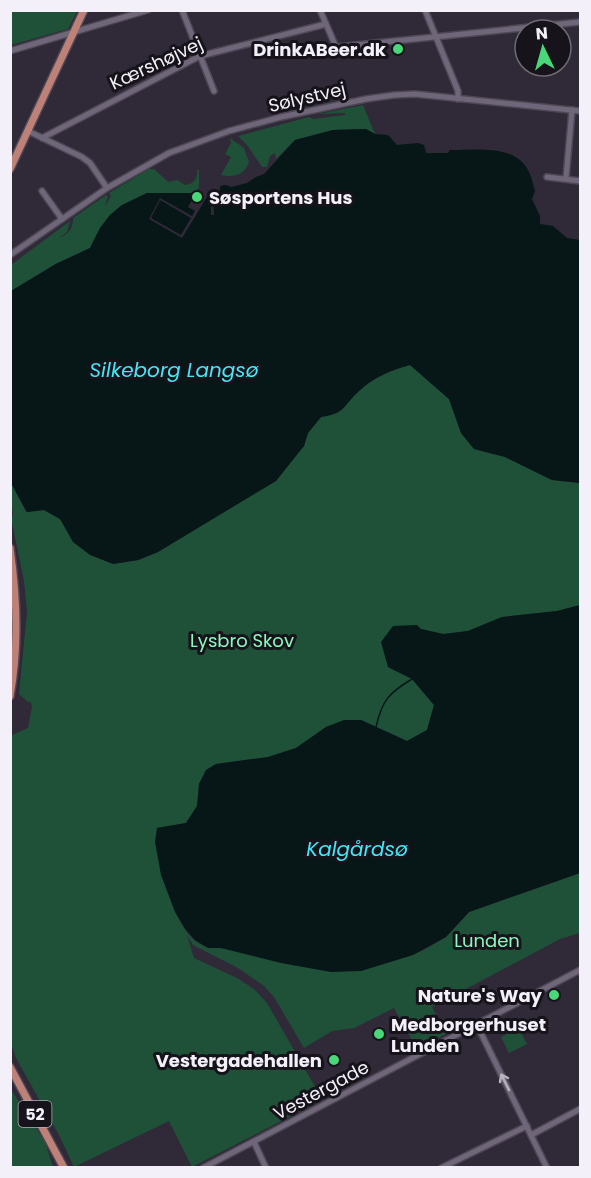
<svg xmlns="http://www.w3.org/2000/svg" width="591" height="1178" viewBox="0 0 591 1178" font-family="Poppins,sans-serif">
<rect width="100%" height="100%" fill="#302938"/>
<g fill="#1f5138">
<path d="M11,10H77V11L68,29L11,45Z"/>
<path d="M363,105L375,134L366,129H354L333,130L295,140L276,159L275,153L270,156L267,167H262L247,145L238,136L309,117L313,119L345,115V113L318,114Z"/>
<path d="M230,138L244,148L249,162C245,175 233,178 221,175L231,157L225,154L231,143Z"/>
<path d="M149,169H154L168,182L177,180L185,185C194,184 198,179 197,170H199V187L196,192L191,193H147L122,205L110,215L100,228L90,248L55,264L11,291V265L70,221L67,232L59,238C69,234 73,229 73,218L106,195L108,196L105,206L111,196L109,193Z"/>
<path d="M410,365L449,399L461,433L474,449L505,457L552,480L580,483V605L557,611L502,617L468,631L443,634L421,629L388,667L412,679L434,705L427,730L407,741L361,720L326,727L296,748L268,757L216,764L206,770L199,784L197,806L186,823L157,828C164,861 169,935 207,947C211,949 217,948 221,948L361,971L422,951L446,937L469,912L580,873V933L560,939L432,1007L446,1034L417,1049L394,1008L354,1028L332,1031L304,1048L274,997L264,986L238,968L193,945L187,935L194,958L237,978L254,989L267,1003L321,1097L320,1101L192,1167L169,1121L74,1167L59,1135L16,1058L11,1043V742L12,735L28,728L32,707L31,702H28L19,694L27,612L24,581L11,518L13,515L11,501V483L26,512L44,510L60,519L113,564L139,560L158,552L200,526L304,446L308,433L321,417C346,413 342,406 359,391C374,377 391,370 410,365Z"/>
<path d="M517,1025L527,1044L509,1053L501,1037L513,1031L511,1028Z"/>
<path d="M10,1088L45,1142L53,1167H11Z"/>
</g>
<g fill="#071617">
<path d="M366,129L375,134L388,135L397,145L418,143L424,145L426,153H448L450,150C477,150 516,144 529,172C532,178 533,185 535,191L532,199L540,216V224L553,226L567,238L580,240V483L552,480L505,457L474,449L461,433L449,399L410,365C391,370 374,377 359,391C342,407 346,413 321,417L308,433L304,446L276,481L158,552L138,560L113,564L90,555L73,542L60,519L44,510L27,512L11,483V291L56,264L90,248L100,228L110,215L122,205L147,193H191L225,185L232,187L247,183L256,177L264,174L295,140L333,130Z"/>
<path d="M580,605V873L469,912L446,937L413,955L361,971L331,972L281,963L221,948H208L195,940L186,930L175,912L161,875L155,842L157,828L186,823L197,806L199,784L206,770L216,764L268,757L296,748L326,727L344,720H361L407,741L427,730L434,705L412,679L388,667L381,642L393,626L417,625L421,629L443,634L468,631L502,617L557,611Z"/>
</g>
<path fill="#302938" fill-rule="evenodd" d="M220,184V196L213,197L214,215H211V192H210L182,238L149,219L160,198L192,216L195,211L188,207L199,188ZM160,200L191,218L181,235L151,218Z"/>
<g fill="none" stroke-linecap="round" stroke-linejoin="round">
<path stroke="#071617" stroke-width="1.5" d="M376,727C382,700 389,693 412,679"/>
<defs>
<g id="minor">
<path d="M182,10L214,91"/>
<path d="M320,10L336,47L580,22"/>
<path d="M425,10L458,91V99"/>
<path d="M10,51L148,10"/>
<path d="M28,131L82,157L90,163L107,188"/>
<path d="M42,138L200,56L326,24"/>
<path d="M547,177L580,181"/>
<path d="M566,178L572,110"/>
<path d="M42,191L62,219"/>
<path d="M10,255L107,188L169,153L229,131L281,117L366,99L394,95L415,94L580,111"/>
<path d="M477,1025L547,1168"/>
<path d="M531,1135L580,1109"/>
<path d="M254,1142L266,1168"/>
<path d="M203,1168L580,970"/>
<path d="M441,1168L527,1126"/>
</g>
<g id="major">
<path d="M10,169L84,10"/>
<path d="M10,548C17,597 19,648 10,696"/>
<path d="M10,1067L64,1168"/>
</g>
</defs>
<use href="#minor" stroke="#4d4754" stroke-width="8"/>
<use href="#major" stroke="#4d4754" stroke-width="10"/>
<use href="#minor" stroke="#6f6779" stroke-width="5"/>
<use href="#major" stroke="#be8178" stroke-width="7"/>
</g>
<defs><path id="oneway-shaft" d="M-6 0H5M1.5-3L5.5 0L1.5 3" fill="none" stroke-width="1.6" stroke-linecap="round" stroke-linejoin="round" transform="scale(1.5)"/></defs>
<use stroke="#b8b2c0" href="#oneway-shaft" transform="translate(505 1082) rotate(-116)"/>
<g fill="#48d779" stroke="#16131a" stroke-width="2">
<circle cx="398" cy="49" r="6"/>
<circle cx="197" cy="197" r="6"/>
<circle cx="554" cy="995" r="6"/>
<circle cx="379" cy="1034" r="6"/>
<circle cx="334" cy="1060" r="6"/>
</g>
<g text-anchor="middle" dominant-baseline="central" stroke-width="6" stroke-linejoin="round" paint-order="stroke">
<rect fill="#16131a" stroke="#b1aeb7" stroke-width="1.5" x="18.5" y="1101" width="33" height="26" rx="4.5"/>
<g font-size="16" font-weight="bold" fill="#f4f0fa">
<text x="35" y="1114">52</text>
</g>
<g font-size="18" font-weight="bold" fill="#f4f0fa" stroke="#16131a" text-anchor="end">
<text x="386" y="49">DrinkABeer.dk</text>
<text x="209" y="197" text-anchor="start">Søsportens Hus</text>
<text x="542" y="995">Nature's Way</text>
<text x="391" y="1024" text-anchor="start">Medborgerhuset<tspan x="391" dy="21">Lunden</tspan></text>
<text x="322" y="1060">Vestergadehallen</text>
</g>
<g font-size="18" fill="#f4f0fa" stroke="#16131a">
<text transform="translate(156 63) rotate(-25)">Kærshøjvej</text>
<text transform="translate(307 97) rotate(-13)">Sølystvej</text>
<text transform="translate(321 1090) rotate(-28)">Vestergade</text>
</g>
<g font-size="18" fill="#8af9bf" stroke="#16131a">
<text x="242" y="640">Lysbro Skov</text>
<text x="487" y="940">Lunden</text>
</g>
<g font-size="20" font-style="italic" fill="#43e7f7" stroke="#16131a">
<text x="174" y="370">Silkeborg Langsø</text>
<text x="357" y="849">Kalgårdsø</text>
</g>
</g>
<rect width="591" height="1178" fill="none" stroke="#f4f0fa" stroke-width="24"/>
<g transform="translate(543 48) rotate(355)"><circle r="28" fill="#16131a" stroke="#6f6b74" stroke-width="1.5"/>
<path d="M0-4.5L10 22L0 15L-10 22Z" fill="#48d779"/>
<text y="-9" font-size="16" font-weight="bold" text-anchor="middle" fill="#f4f0fa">N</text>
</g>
</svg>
